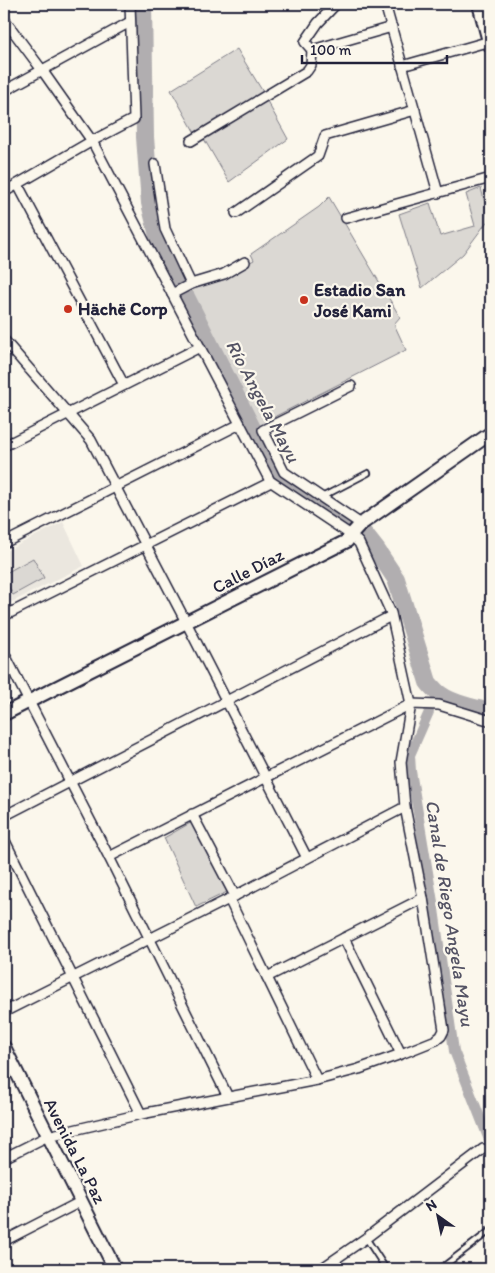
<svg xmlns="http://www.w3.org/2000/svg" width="495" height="1273" viewBox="0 0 495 1273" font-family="Itim,sans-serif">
<rect width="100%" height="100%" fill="#fbf7ec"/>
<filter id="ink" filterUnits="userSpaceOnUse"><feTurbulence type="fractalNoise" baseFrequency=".02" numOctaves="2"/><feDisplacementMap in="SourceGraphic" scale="10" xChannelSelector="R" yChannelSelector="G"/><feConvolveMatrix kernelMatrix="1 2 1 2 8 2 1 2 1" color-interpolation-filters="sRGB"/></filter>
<g filter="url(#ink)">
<path fill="#ebe7df" d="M63,522L84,566L4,606V552Z"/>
<g fill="#dbd8d3" stroke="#7e7d87">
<path d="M237,49L263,92L195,133L171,90Z"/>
<path d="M267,101L288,139L229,182L204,139Z"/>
<path d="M481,188L489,219L463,254L422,288L399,214L430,203L440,236L475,226L466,194Z"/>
<path d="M329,197L400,317L394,324L406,350L276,416L261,429L262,439L254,444L178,295L191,287L209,284L254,260L251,254L319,207Z"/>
<path d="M33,558L44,578L13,595L4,578V574Z"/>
<path d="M192,822L227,892L196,907L164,838Z"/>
</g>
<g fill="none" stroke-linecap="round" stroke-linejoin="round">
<path stroke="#b1aeb0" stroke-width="10" d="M429,712L410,755L411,771L433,902L454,1051L491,1145"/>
<g stroke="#b1aeb0" stroke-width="18">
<path d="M143,4L145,137L150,203L160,244L178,279"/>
<path d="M186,297L276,476L349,523"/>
<path d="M362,533L365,535L376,549L396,579L428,682C430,685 433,688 436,691C448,703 475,708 491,712"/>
</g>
<defs>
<g id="lane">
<path d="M322,497L368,473"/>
<path d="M366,1238L386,1269"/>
<path d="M440,1269L491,1230"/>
</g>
<g id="street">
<path d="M385,4L438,193"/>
<path d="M4,19L42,70L92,141L270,481L351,535L359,543L391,613L411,704L401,762L405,807L423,898L444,1030L441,1036L436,1040L401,1054L359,1069L317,1080L141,1114L48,1136L4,1158"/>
<path d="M312,50L305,42L318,23L336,4"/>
<path d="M402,66L490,41"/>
<path d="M4,91L130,22"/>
<path d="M191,141L307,71L311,65L312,50L392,27"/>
<path d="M155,164L165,229L191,284"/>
<path d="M18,185L124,385"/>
<path d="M4,192L92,141L134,119L130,4"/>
<path d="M236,213L318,156L325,136L415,110"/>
<path d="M346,218L491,178"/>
<path d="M172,294L191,284L224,274L245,262"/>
<path d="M4,340L91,440L186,622L307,858"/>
<path d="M351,386L263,430L284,472L361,524"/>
<path d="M4,446L200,347"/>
<path d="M4,543L240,424"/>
<path d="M4,616L271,482"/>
<path d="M4,653L109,857L228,1097"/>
<path d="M192,814L235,896"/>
<path d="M4,816L391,616"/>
<path d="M4,839L141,1114"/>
<path d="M109,857L411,704L439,705L491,721"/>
<path d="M229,899L317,1080"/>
<path d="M344,938L401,1054"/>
<path d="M267,977L423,898"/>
<path d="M4,1012L229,899L405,807"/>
<path d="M4,1241L80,1202"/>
<path d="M321,1269L366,1238L483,1149"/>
</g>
<g id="secondary">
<path d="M4,714L347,541L351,535L361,524L491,433"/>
<path d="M4,1047L115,1269"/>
</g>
<path id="primary" d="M480,4L491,45"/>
</defs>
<use href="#lane" stroke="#22223b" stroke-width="8"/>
<use href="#street" stroke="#22223b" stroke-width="12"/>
<use href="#secondary" stroke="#22223b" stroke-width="16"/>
<use href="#primary" stroke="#22223b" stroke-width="18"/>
<use href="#lane" stroke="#fbf7ec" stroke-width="4.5"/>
<use href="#street" stroke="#fbf7ec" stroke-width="9"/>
<use href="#secondary" stroke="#fbf7ec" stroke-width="12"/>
<use href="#primary" stroke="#fbf7ec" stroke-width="14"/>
</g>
</g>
<g fill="#c8321e" stroke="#fbf7ec" stroke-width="2">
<circle cx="304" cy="300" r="5"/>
<circle cx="68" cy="309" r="5"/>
</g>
<g text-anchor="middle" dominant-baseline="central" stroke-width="4.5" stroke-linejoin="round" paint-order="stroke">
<g font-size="18" font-weight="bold" fill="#22223b" stroke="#fbf7ec" text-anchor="start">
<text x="314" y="290">Estadio San<tspan x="314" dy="21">José Kami</tspan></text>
<text x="78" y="309">Hächë Corp</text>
</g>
<g font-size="18" fill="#22223b" stroke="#fbf7ec">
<text transform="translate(248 571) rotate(-27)">Calle Díaz</text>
<text transform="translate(75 1151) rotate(63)">Avenida La Paz</text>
</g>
<g font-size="19" font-style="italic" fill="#545364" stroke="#fbf7ec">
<text transform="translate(263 401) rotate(62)">Río Angela Mayu</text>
<text transform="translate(450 913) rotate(81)">Canal de Riego Angela Mayu</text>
</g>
</g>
<rect width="495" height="1273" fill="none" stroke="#fbf7ec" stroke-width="20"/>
<rect x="10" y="10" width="475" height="1253" fill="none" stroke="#22223b" stroke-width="2" filter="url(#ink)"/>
<g transform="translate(438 1216) rotate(327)" stroke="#fbf7ec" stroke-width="4" paint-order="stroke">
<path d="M0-4L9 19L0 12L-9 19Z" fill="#22223b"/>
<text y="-8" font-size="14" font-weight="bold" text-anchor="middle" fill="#22223b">N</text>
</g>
<path d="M302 55v8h145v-8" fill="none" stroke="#22223b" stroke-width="2.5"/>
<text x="310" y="55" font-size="15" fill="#22223b" stroke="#fbf7ec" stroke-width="4" paint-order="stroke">100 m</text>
</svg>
